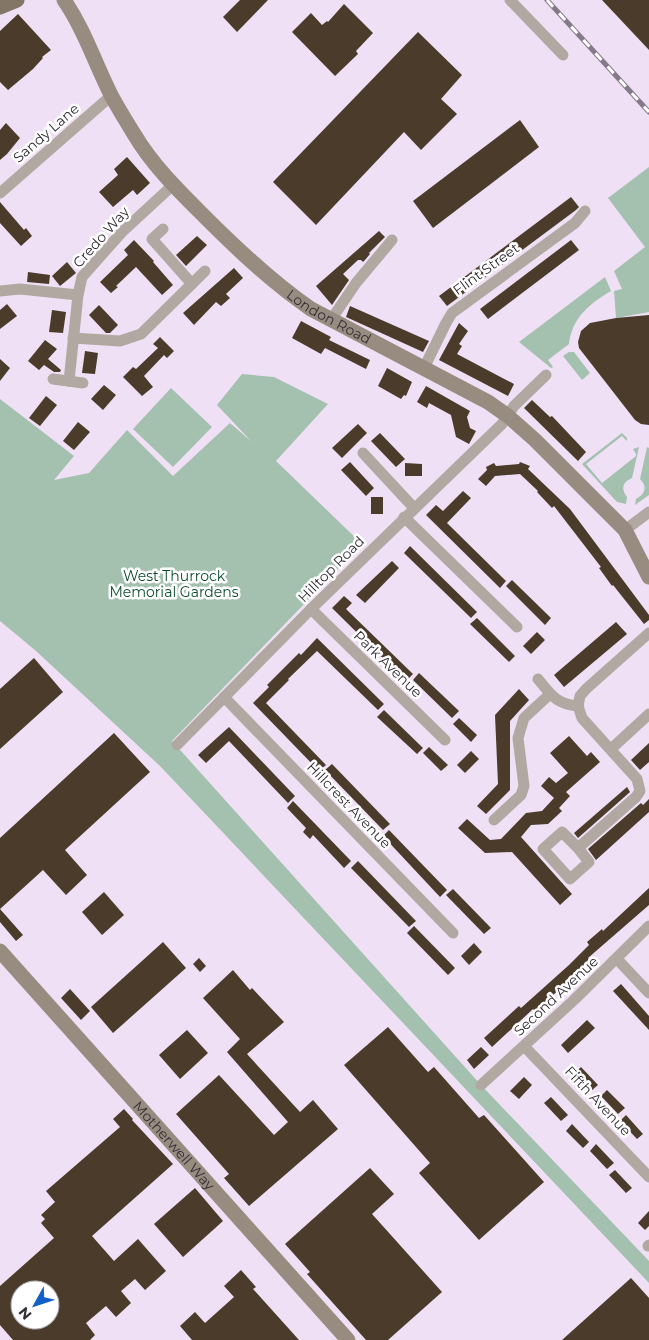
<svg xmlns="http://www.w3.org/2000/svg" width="649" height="1340" viewBox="0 0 649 1340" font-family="Montserrat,sans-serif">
<rect width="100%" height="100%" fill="#f0e0f6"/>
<g fill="#a3c1ae">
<path d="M649,167V312L616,318L614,291L622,289L614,271L645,247L608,198Z"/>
<path d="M605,277L611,291C589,304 572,318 569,344L548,360L553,367L551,368L519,342Z"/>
<path d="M569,352H574L590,373L582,380L563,356Z"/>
<path d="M242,374L274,377L328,404L276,461L362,544L172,741L481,1085L649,1261V1283L160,766L36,651L0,621V399L74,456L54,480L89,473L127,430L173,476L230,423L251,441L217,405Z"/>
<path d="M171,388L212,427L173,467L133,429Z"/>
<path d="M622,433L627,438V441L622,436L586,464L602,483L636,456V454L633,449L639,447L632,478C622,482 621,489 627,497L626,504L617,502L582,464Z"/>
<path d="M647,447L649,448V495L635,505L636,499C645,494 648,487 640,479Z"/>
</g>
<g fill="#4a3b2b" fill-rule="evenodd">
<path d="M240,0H268L237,32L223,17Z"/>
<path d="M602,0H649V50Z"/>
<path d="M344,4L373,33L356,51L358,54L335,76L292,32L311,13L322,25L327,21L328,22Z"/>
<path d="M18,14L51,50L42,57L43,58L33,69L8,90L0,82V31Z"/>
<path d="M418,32L462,75L441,99L457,114L421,150L404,132L316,225L273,182Z"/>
<path d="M520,120L539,147L433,228L413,201Z"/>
<path d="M6,123L20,138L7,154L0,160V130Z"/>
<path d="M127,157L150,183L137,195L133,190L113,207L99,192L118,175L114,169Z"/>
<path d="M571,197L579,207L576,210L447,306L439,296Z"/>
<path d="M0,202L24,230L26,228L32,236L21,246L0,223Z"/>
<path d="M379,231L385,237L369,253L370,254L365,260L363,262L361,260H358L343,274L349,280L332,305L316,286Z"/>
<path d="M197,236L207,245L186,266L176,255Z"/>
<path d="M134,240L154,261L153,262L173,285L162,295L136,267L116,286L118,287L111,293L100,282L128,255L124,250Z"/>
<path d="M571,240L579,250L488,319L480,309Z"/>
<path d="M67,262L76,273L60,286L52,276Z"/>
<path d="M234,268L243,278L226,294L230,298L221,306L216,302L194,325L183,313Z"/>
<path d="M28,272L50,275L49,284L27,282Z"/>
<path d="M7,304L17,316L0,329V310Z"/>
<path d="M99,305L118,325L110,333H106L89,315Z"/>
<path d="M350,306L429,341L423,352L346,317Z"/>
<path d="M52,310L66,312L63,333L49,332Z"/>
<path d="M649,315V425L641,424L635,420L579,348L578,342L581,331L590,323L616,318Z"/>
<path d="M301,321L331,337L329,340L370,360L366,369L325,348L321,354L292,338Z"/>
<path d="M459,323L468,331L459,344L462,346L457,354L514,384L508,396L439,360Z"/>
<path d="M160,337L174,351L167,358L164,355L144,376L153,387L142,396L123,377L133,367L136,369L158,348L153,344Z"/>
<path d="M45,340L57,349L48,359L61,370L60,372H54L44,365L39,370L28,361Z"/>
<path d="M85,351L98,353L95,374L82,373Z"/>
<path d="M0,359L10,368L0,381Z"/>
<path d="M387,368L412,382L406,396L404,395L401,399L378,386Z"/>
<path d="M104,385L116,395L103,410L91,399Z"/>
<path d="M426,386L470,411L467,417L470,428L476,431L469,444L456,437L451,415L429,403L427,408L417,402Z"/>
<path d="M46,396L57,405L40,426L29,418Z"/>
<path d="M532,400L550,417L552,416L586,452L578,461L524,408Z"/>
<path d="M78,422L90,432L74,450L63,441Z"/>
<path d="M358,424L367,433L342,458L332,448Z"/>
<path d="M380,433L405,459L396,467L371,441Z"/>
<path d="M350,462L374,488L366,496L341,470Z"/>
<path d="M520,462L530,466L528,469L570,509L649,615V620L644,624L613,585L612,586L599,568L601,567L554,506L552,508L537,492L538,491L520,474L495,476L486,486L478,479L487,470L486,467L494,463L496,466L519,464Z"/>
<path d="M405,463L422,464V476H405Z"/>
<path d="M463,491L471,498L447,523L506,581L500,588L426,515L436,505L443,511Z"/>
<rect x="371" y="497" width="12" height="17"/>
<path d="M410,546L477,612L471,618L404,553Z"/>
<path d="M392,561L399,568L365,603L356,595Z"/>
<path d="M512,580L551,618L545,625L506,586Z"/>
<path d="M344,596L352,603L346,609L413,674L406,681L332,608Z"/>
<path d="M477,618L515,656L509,662L470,624Z"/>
<path d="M616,622L627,634L564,687L554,675Z"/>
<path d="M537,632L545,640L531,654L523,646Z"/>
<path d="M317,638L384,704L378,710L317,651L288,679L289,680L266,703L326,765L319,771L253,703L269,687L267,685L299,653L301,655Z"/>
<path d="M34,658L63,692L0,749V689Z"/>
<path d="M419,673L459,711L452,718L413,680Z"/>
<path d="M519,689L529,700L510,721V790L486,814L477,806L498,784L495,715Z"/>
<path d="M384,710L423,748L417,754L377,717Z"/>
<path d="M459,718L477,735L471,742L453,724Z"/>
<path d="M229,727L295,796L288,803L229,741L206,763L198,755Z"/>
<path d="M114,733L150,772L65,850L87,875L66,895L43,870L0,909L23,935L16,941L0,922V838Z"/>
<path d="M569,736L587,756L591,752L600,762L566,792L570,796L559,808L562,811L548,824L531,825L521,837L572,894L560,905L512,852L485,853L458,828L467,819L490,840L501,839L526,813L542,811L554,798L541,786L549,777L556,783L568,773L550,753Z"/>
<path d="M649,743V762L640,770L631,760Z"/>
<path d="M429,747L448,765L441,771L423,753Z"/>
<path d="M471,751L479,759L465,773L457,765Z"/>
<path d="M332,764L390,824L383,830L325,770Z"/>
<path d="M627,787L630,792L578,838L574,833Z"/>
<path d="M649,799V812L596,860L588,849L641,803L643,805Z"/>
<path d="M293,801L351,861L344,868L313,835L310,839L303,832L306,828L287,808Z"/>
<path d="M389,830L447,890L440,897L383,836Z"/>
<path d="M358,861L416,921L409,927L351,868Z"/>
<path d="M649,888V905L588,958L590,960L550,998L535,1011L533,1009L492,1047L484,1038L519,1006L521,1008L569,965L589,945L587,942L602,929L603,931Z"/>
<path d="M453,889L491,928L484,934L446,895Z"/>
<path d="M104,892L124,915L102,935L82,912Z"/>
<path d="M414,926L455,968L448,975L407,933Z"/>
<path d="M163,942L186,968L113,1033L91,1007Z"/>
<path d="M474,943L482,952L469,965L461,956Z"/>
<path d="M199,958L206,966L200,972L193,964Z"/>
<path d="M233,970L250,990L252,988L284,1022L247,1054L300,1112L313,1100L338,1129L249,1206L224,1178L229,1174L176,1114L219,1075L274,1135L288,1122L227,1052L240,1039L203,998Z"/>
<path d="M621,984L649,1016V1030L613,991Z"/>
<path d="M70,989L90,1011L81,1020L61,998Z"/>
<path d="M587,1020L595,1028L568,1053L561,1045Z"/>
<path d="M388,1027L428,1072L434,1067L479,1118L484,1115L544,1182L479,1240L419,1173L430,1163L344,1065Z"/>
<path d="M187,1030L208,1053L180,1079L159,1055Z"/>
<path d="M481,1047L489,1055L474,1069L467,1060Z"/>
<path d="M581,1067L598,1085L591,1091L574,1074Z"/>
<path d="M524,1077L532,1085L519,1099L510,1091Z"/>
<path d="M607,1090L625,1108L618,1114L601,1096Z"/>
<path d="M551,1097L568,1115L561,1121L544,1103Z"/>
<path d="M124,1109L133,1119L132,1120L173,1164L92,1236L114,1261L138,1239L166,1271L145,1290L135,1279L121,1291L131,1303L116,1317L106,1306L86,1323L95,1335L90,1340H13L0,1325V1286L54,1238L41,1223L45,1219L41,1215L55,1202L46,1191L120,1127L113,1119ZM20,1290H50V1320H20Z"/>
<path d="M626,1115L643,1134L637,1139L620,1121Z"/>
<path d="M572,1124L589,1142L583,1148L566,1131Z"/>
<path d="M596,1144L614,1163L607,1169L590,1151Z"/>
<path d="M370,1168L394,1194L372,1214L442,1292L388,1340H366L307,1274L310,1272L285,1244Z"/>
<path d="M615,1170L632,1188L626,1193L609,1175Z"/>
<path d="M195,1188L223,1221L183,1257L154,1224Z"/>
<path d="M649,1211V1226L645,1230L638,1223Z"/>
<path d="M241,1270L256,1287L253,1289L299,1340H192L180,1326L195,1312L205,1323L234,1297L224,1286Z"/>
<path d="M631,1278L649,1298V1340H562Z"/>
</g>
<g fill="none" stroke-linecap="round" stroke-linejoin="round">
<g stroke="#b1a9a1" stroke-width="11">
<path d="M510,0L563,55"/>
<path d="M0,193L112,95"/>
<path d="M163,229L152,239L192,284"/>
<path d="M0,291L20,289L78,295"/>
<path d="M331,320L356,283L392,240"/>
<path d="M73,338L120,341L141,334L205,271"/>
<path d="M424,368L446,323L452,313L575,223L585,211"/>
<path d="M53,379L83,383"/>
<path d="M69,381L78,295L82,277L122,232L173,185"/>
<path d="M363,453L414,508"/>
<path d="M404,517L517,627"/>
<path d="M625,530L649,512"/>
<path d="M311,609L445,740"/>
<path d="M538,679C551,695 556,704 578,706"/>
<path d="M224,697L453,933"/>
<path d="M578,706L580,696L586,689L649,633"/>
<path d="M177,745L311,609L502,424L514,406L546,375"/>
<path d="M611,749L649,714"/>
<path d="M494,820L521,795L524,786L518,738L524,718L550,694"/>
<path d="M578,848L562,832L543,849L570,879L589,862L578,848L636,797L640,791L637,779L582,718L578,706"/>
<path d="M617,959L649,993"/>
<path d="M524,1046L649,1177"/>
<path d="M481,1085L574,1000L649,926"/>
<path d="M648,1246L649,1245"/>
</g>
<g stroke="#978c7f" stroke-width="15">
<path id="s1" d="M64,0C84,29 95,63 111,95C118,108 126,121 134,134C153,166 179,191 205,217C239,251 272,282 311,309L488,402L508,416L535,440L625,530L649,577"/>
<path id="s2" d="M0,951L348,1340"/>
</g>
<path stroke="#847667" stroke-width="15" d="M0,7L17,0"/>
<defs>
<path id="rail" d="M547,0L649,112"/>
</defs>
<use href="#rail" stroke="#847a89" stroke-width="5"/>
<use href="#rail" stroke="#fff" stroke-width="3" stroke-dasharray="9" stroke-linecap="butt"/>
</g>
<g text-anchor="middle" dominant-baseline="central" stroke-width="5" stroke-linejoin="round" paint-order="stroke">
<g font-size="14" fill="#332d36" stroke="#fff">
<text transform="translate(46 133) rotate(-41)">Sandy Lane</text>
<text transform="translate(101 237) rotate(-48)">Credo Way</text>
<text transform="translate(486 269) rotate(-36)">Flint Street</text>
<text stroke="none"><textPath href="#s1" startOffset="421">London Road</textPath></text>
<text transform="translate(331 569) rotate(-45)">Hilltop Road</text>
<text transform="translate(388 664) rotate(44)">Park Avenue</text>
<text transform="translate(349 805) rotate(46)">Hillcrest Avenue</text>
<text transform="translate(556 996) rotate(-43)">Second Avenue</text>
<text transform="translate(598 1101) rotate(47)">Fifth Avenue</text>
<text stroke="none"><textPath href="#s2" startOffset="261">Motherwell Way</textPath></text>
</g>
<g font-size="14" fill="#0d4e30" stroke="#fff">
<text x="174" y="576">West Thurrock<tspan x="174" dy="16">Memorial Gardens</tspan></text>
</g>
</g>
<g transform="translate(35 1305) rotate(230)"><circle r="24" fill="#ffffff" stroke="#adabaf"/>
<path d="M0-4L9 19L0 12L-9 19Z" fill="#115fc9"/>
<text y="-8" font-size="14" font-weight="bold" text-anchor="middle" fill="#332d36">N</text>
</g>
</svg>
